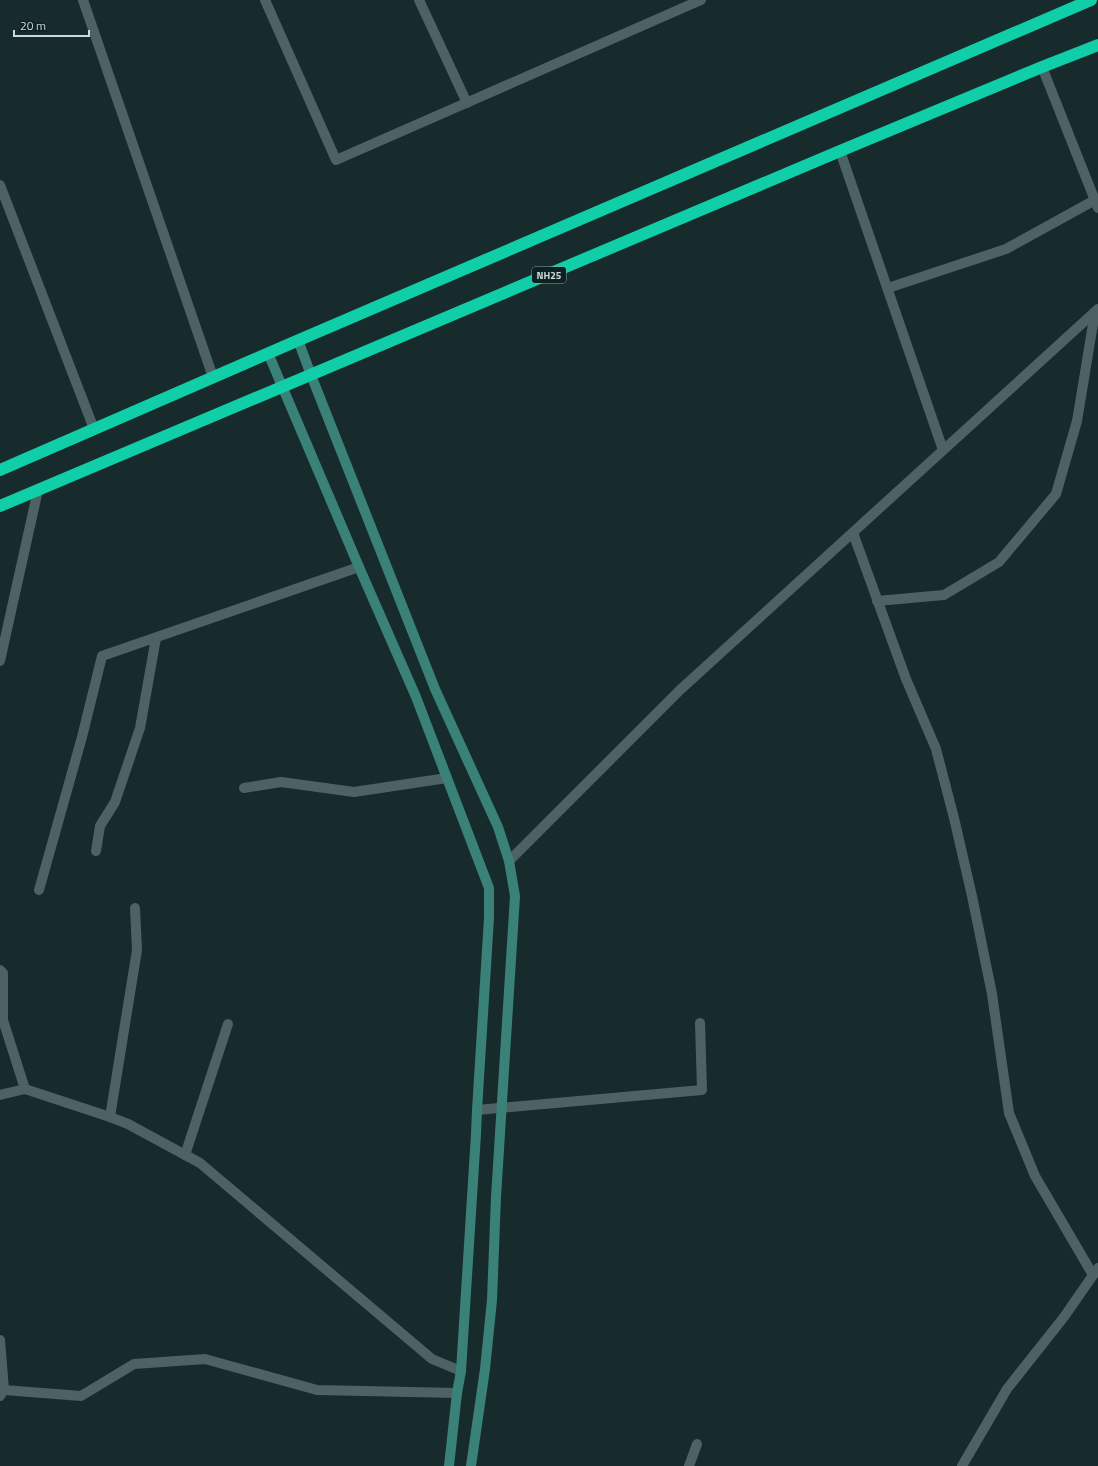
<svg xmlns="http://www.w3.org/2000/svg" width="1098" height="1466" viewBox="0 0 1098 1466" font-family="'Titillium Web',sans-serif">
<rect width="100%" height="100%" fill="#172b2c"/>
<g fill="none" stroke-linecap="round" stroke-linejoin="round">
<g stroke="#4c6263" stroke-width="10">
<path d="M83,0L213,377"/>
<path d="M265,0L336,160L701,0"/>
<path d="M419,0L467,103"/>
<path d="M1042,67L1098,208"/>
<path d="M840,151L943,450"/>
<path d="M0,185L94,429"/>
<path d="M888,288L1006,249L1095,200"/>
<path d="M853,533L906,679L936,749L954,818L972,896L992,994L1009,1113L1035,1176L1093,1275"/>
<path d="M877,601L944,595L999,562L1056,494L1077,421L1095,312"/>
<path d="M0,661L38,490"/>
<path d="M244,788L281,782L354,792L447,778"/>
<path d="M96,851L100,826L115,802L140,728L156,638"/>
<path d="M509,861L680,690L1098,309"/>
<path d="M39,890L82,737L102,656L359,567"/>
<path d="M0,970L3,973V1020L25,1089"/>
<path d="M0,1095L25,1089L110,1117L128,1124L200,1163L432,1359L461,1371"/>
<path d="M477,1110L702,1090L700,1023"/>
<path d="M110,1117L137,950L135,908"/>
<path d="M185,1155L228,1024"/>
<path d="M0,1340L4,1390L0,1396"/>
<path d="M4,1390L81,1396L134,1364L205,1359L317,1390L457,1393"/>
<path d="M689,1466L697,1444"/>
<path d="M962,1466L1007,1389L1064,1317L1098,1268"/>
</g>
<g stroke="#3a8278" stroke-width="10">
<path d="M298,340L311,375L435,689L498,827L509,861L515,896L496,1197L492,1300L485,1369L471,1466"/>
<path d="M268,353L359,567L416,697L489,888V918L477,1110L476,1134L461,1371L457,1393L449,1466"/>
</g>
<g stroke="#0fcea8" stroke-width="12">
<path d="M0,470L285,346L1091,0"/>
<path d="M0,506L840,151L1042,67L1098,45"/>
</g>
</g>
<g text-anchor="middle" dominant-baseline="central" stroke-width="4" stroke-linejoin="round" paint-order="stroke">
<rect fill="#0d2122" stroke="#93a2a3" stroke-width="1" x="532" y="267" width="34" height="16" rx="3"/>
<g font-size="10" font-weight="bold" fill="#cdd9da">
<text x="549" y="275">NH25</text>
</g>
</g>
<path d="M14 30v6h75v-6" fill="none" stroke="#cdd9da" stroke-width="2"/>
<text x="20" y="30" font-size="12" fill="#cdd9da" stroke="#0d2122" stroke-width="3" paint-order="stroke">20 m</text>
</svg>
